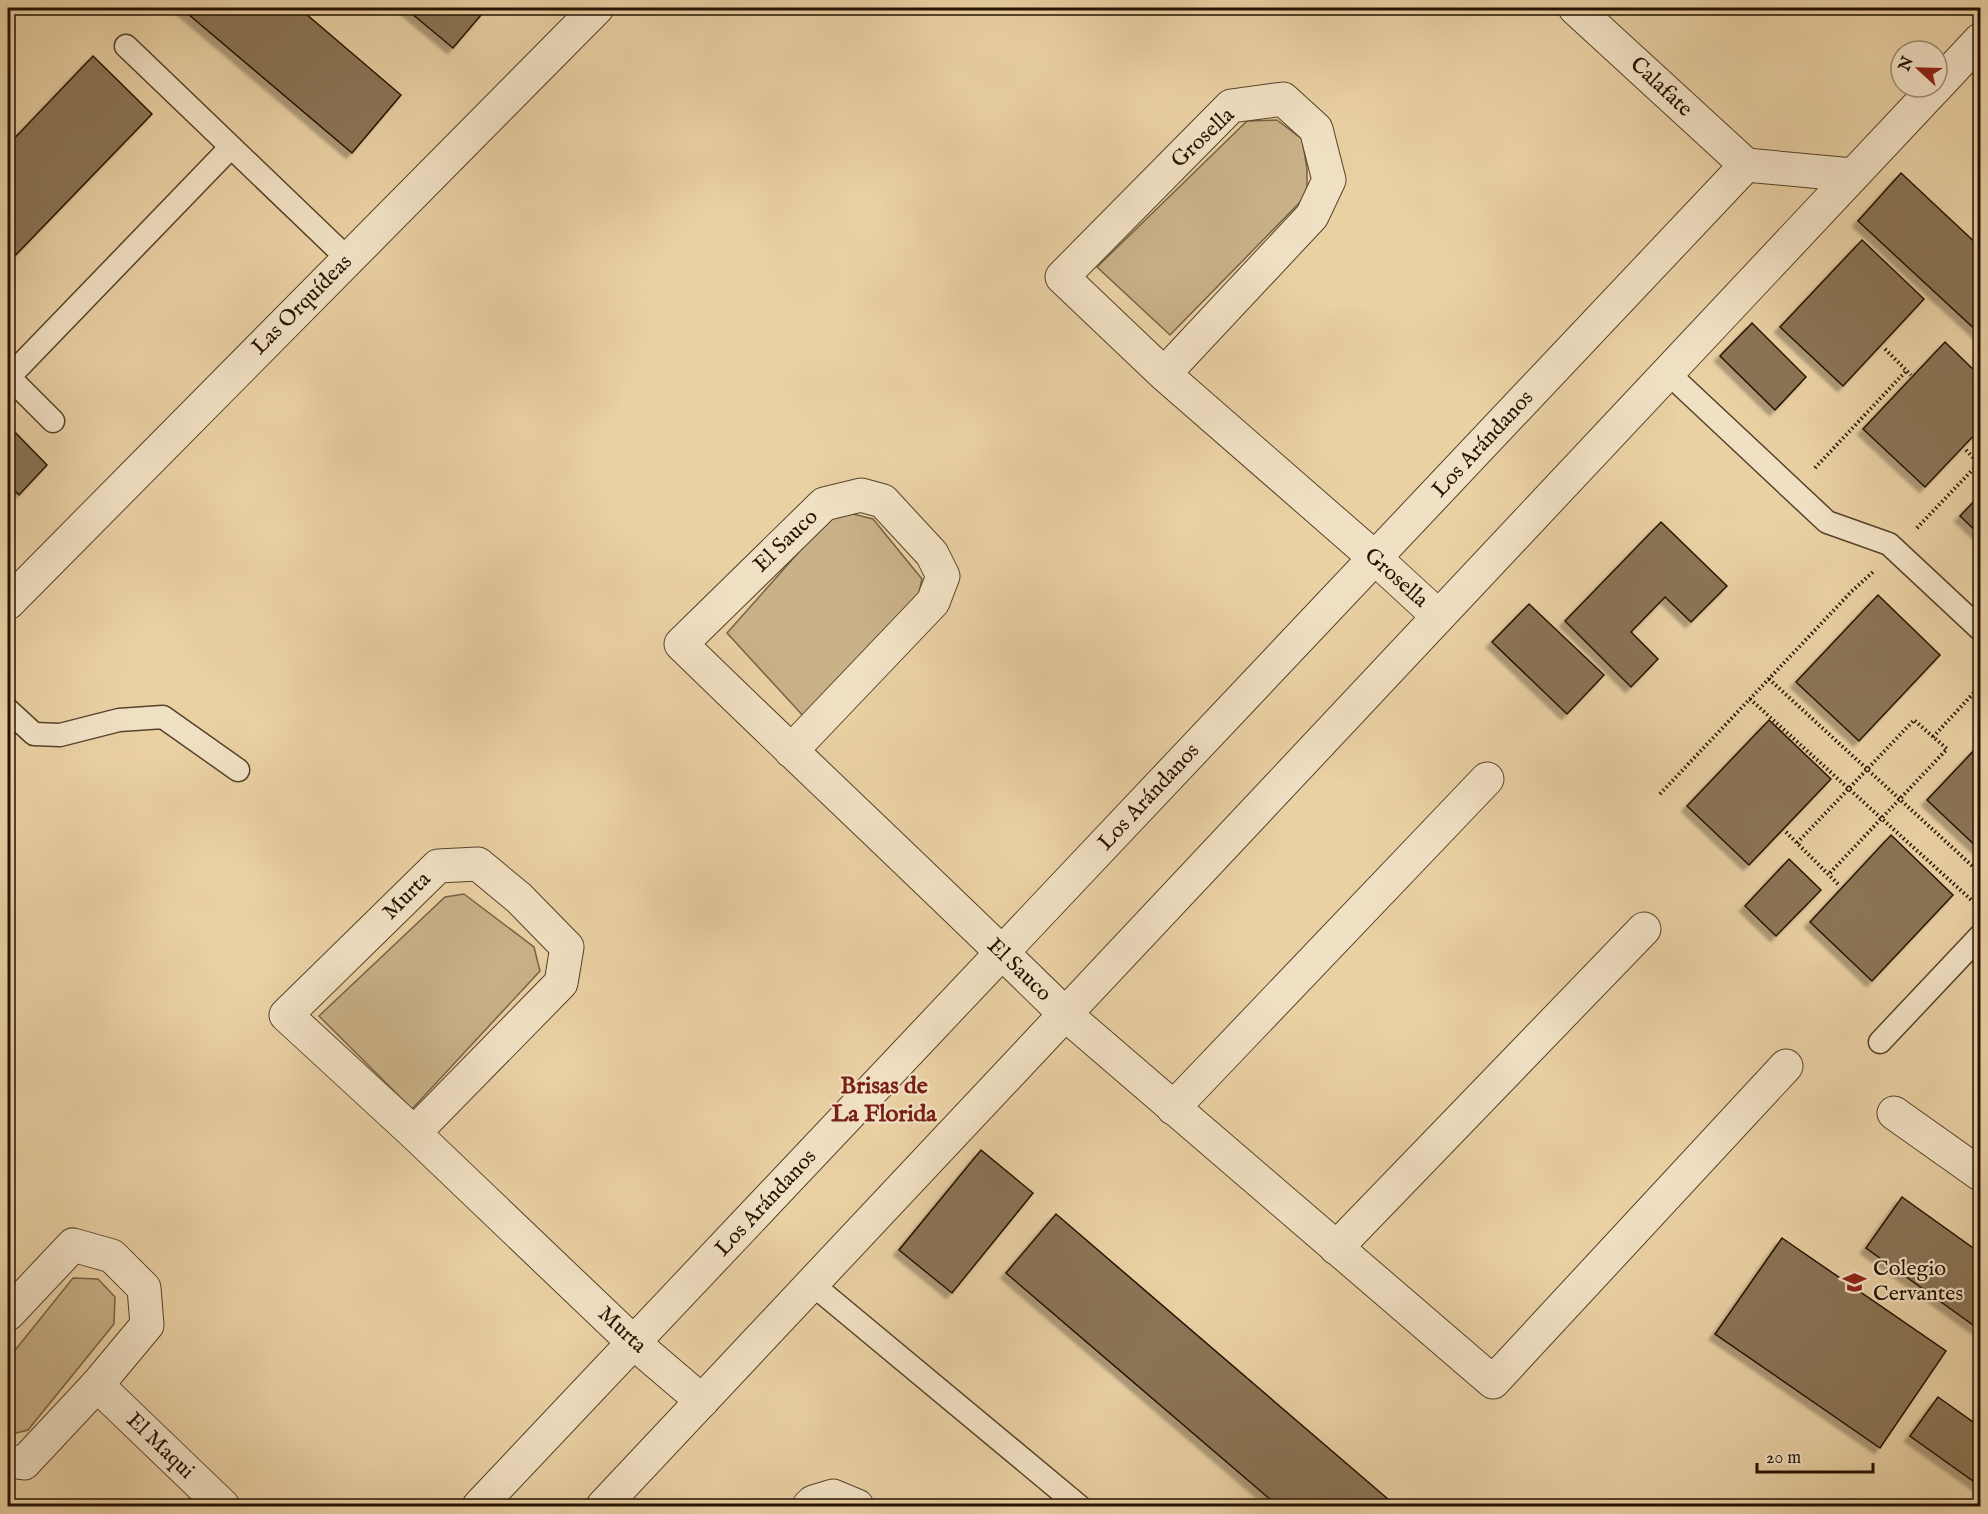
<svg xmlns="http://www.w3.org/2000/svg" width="1988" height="1514" viewBox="0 0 1988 1514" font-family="'IM FELL English',serif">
<defs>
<filter id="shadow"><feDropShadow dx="-5.5" dy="5.5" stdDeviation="1.5" flood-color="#0004"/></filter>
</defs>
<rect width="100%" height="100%" fill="#ead1a4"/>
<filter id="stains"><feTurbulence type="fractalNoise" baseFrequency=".00333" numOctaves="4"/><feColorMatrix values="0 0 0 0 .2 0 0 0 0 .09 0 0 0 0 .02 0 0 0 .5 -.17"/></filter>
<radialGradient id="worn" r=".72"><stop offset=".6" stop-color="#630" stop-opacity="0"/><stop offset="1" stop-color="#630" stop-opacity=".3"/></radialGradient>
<g fill="#c9b188" stroke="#776245" stroke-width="1.5">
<path d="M1277,120L1302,139L1307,169V195L1170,335L1097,267L1247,121Z"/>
<path d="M849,513L873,519L922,579L918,597L805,718L727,633L829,518Z"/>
<path d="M464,894L534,947L540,971L412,1109L319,1016L445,897Z"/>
<path d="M73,1278L98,1279L115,1297L114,1324L28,1430L8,1435V1359Z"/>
</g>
<g fill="#8b7556" stroke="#251202" stroke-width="1.5" filter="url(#shadow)">
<path d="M181,8H299L401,95L352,153Z"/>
<path d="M405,8H487L453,48Z"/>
<path d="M93,56L152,114L8,263V145Z"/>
<path d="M1901,173L1980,247V334L1858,221Z"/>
<path d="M1862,240L1924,299L1843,386L1780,327Z"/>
<path d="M1752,323L1806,377L1775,410L1720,356Z"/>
<path d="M1945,342L1980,376V429L1925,487L1863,429Z"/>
<path d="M8,425L47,465L19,495L8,484Z"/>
<path d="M1980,495V535L1960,516Z"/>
<path d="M1661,522L1727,586L1691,622L1665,597L1631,632L1658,659L1631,687L1565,621Z"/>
<path d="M1878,595L1940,655L1859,741L1796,682Z"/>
<path d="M1529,604L1604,675L1567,714L1492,642Z"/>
<path d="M1769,720L1831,779L1749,865L1687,806Z"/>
<path d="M1980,744V850L1927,800Z"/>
<path d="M1891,835L1953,895L1872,981L1810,922Z"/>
<path d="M1789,859L1821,890L1776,936L1745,906Z"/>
<path d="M981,1150L1033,1193L952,1293L899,1250Z"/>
<path d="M1902,1197L1980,1253V1330L1866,1248Z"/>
<path d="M1056,1214L1396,1506H1278L1006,1273Z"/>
<path d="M1782,1238L1946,1351L1880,1448L1715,1334Z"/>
<path d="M1938,1397L1980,1427V1486L1910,1436Z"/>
</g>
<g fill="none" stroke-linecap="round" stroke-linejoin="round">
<defs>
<g id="lane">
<path d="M126,46L348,259"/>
<path d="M1667,372L1827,522L1889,544L1980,629"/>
<path d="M8,376L53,421"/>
<path d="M9,377L231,147"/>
<path d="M8,710L34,734L60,735L119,720L163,717L238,770"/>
<path d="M1880,1042L1980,936"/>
<path d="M812,1284L1079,1506"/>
</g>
<g id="street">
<path d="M1575,8L1746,165"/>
<path d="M1937,86L1980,40"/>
<path d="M1746,165L1853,175"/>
<path d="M1164,374L1312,216L1329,180L1316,129L1283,99L1231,106L1062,277L1164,374L1375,558L1438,616"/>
<path d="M8,603L597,8"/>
<path d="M791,751L933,602L943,576L932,554L883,501L861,495L824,504L681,644C808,768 938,889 1065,1014L1493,1382L1786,1066"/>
<path d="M1173,1108L1487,779"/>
<path d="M1894,1113L1980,1174"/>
<path d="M414,1133L561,983L567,947L519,898L478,864L438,866L286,1015L414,1133L634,1343L702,1401"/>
<path d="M1336,1248L1644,929"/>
<path d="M8,1314L73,1245L112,1256L144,1288L147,1325L97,1385L24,1463L8,1461"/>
<path d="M97,1385L223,1506"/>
<path d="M479,1506L1746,165"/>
<path d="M603,1506L1936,87"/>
<path d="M809,1506L813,1502L833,1496L857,1506"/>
</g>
</defs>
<use href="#lane" stroke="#56422a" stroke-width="25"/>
<use href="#street" stroke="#56422a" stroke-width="35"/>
<g stroke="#251202" stroke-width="4" stroke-dasharray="1.5 3" stroke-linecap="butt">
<path d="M1885,349L1911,375"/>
<path d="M1966,450L1980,465"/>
<path d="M1815,468L1907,370"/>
<path d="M1917,528L1979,463"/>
<path d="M1769,679L1980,873"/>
<path d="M1750,699L1978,906"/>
<path d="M1933,737L1980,686"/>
<path d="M1660,794L1851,592L1874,571"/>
<path d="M1786,832L1840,886"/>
<path d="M1797,843L1914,720L1947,749L1828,875"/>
</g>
<use href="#lane" stroke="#f1e1c4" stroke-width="22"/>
<use href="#street" stroke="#f1e1c4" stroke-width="33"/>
</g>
<defs>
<symbol id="school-bare" viewBox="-9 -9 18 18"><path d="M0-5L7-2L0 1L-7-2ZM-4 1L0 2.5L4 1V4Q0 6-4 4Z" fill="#8f2418" stroke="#f1e1c4" stroke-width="2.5" paint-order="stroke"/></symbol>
</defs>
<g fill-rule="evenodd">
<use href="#school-bare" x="1838" y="1266" width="33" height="33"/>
</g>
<g text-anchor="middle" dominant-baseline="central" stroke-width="4.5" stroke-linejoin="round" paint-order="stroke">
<g font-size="22" fill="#251202" stroke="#f1e1c4">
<text transform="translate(1661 87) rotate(43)">Calafate</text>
<text transform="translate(1203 138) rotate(-43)">Grosella</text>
<text transform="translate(302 305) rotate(-45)">Las Orquídeas</text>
<text transform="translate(1483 444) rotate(-47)">Los Arándanos</text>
<text transform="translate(786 541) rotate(-44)">El Sauco</text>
<text transform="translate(1396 578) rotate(42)">Grosella</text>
<text transform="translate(1149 797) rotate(-47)">Los Arándanos</text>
<text transform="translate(407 896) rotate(-45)">Murta</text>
<text transform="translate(1019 970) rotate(44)">El Sauco</text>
<text transform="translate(766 1203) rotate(-47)">Los Arándanos</text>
<text transform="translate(622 1330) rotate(43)">Murta</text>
<text transform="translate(160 1446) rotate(44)">El Maqui</text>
</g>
<g font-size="22" fill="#251202" stroke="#f1e1c4" text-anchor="start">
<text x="1873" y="1269">Colegio<tspan x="1873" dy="25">Cervantes</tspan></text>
</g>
<g font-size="24" font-weight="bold" fill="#7a1f14" stroke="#f1e1c4">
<text x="884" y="1086">Brisas de<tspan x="884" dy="28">La Florida</tspan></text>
</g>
</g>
<rect width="1988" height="1514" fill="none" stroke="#ead1a4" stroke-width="30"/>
<rect x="9" y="9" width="1970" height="1496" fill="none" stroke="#251202" stroke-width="3"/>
<rect x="15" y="15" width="1958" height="1484" fill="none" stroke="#251202" stroke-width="1.5"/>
<g transform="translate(1919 69) rotate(292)"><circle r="28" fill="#f1e1c4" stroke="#9f8e76" stroke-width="1.5"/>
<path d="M0-4.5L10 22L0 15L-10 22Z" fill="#8f2418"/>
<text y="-9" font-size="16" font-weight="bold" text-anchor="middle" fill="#251202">N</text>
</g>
<path d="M1757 1463v9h116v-9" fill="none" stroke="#251202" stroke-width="3"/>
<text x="1766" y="1463" font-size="18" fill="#251202" stroke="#f1e1c4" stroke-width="4.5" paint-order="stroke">20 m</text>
<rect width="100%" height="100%" filter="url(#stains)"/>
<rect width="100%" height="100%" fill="url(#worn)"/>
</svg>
